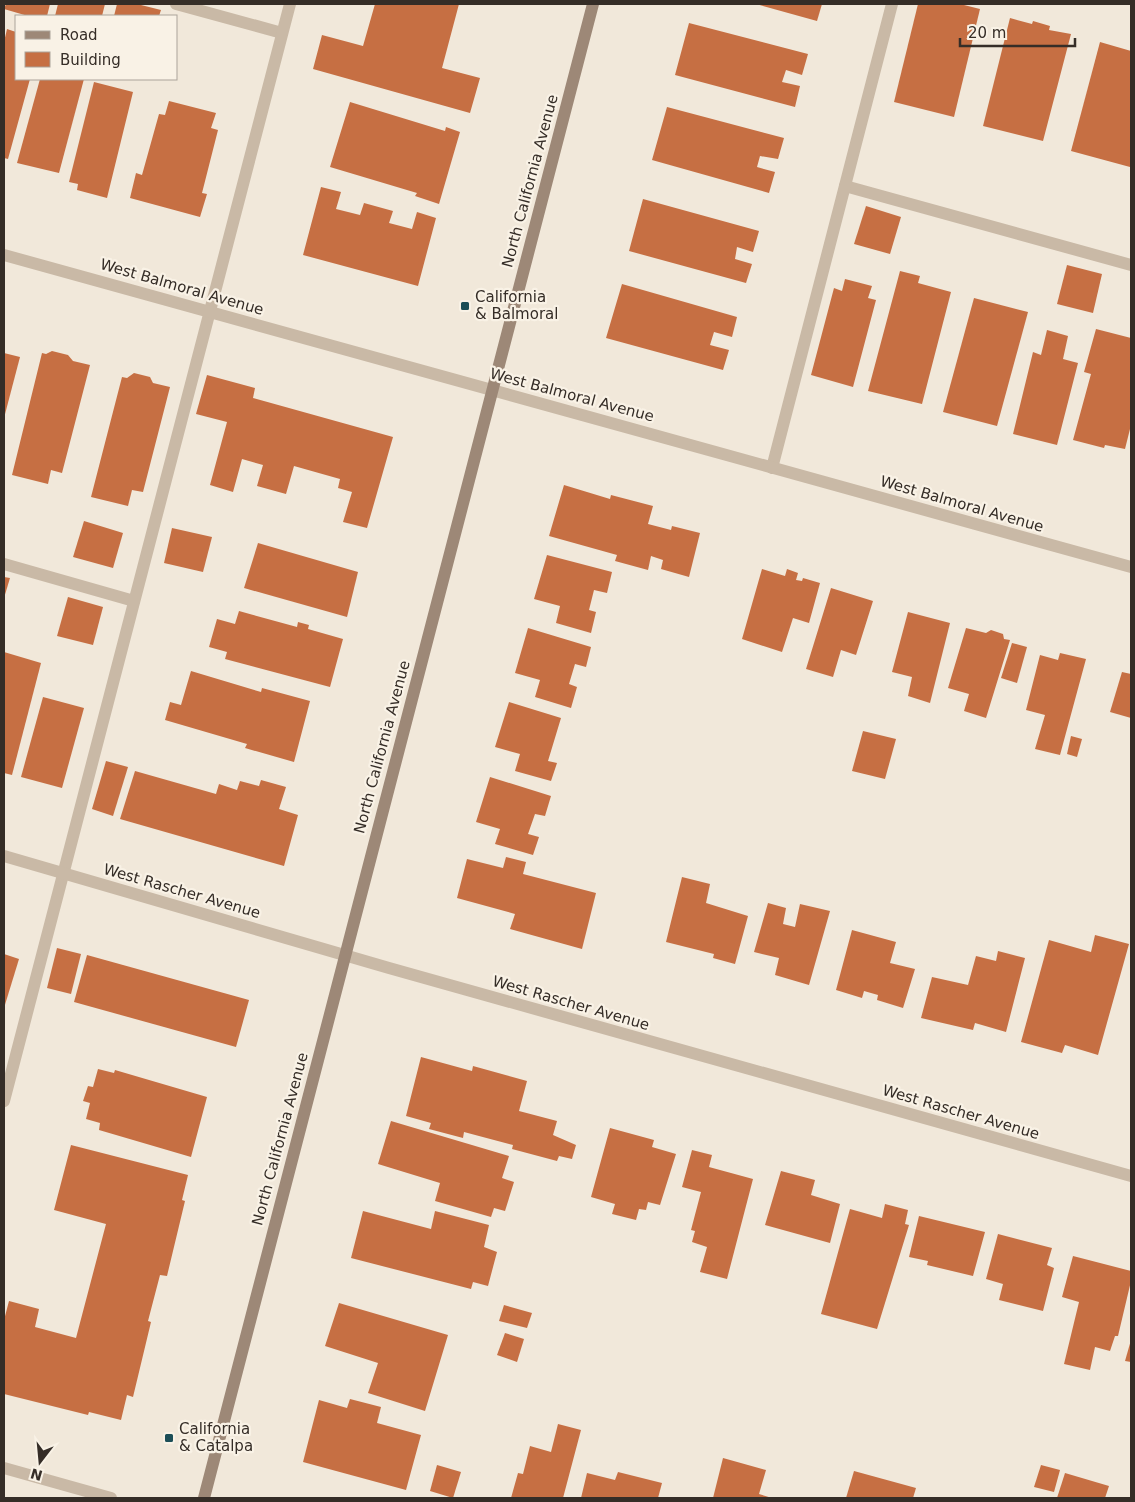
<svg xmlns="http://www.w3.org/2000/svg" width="1135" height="1502" viewBox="0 0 1135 1502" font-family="'DejaVu Sans',sans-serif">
<rect width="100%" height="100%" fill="#f1e8da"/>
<g fill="#c66f43">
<path d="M6,4H50L47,16H28L4,9Z"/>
<path d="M58,4H105L102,16H55Z"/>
<path d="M117,4H137L161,10L159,16H114Z"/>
<path d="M375,4H459L442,68L480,78L470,113L313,69L322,35L363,46Z"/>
<path d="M756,4H822L817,21Z"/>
<path d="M918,4H960L980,9L954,117L894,102Z"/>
<path d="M1010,18L1032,24L1033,21L1050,26L1049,30L1071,34L1043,141L983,126Z"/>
<path d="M689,23L808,54L802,75L786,70L782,82L800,86L795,107L675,75Z"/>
<path d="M7,29L16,32V79H30L8,159L4,158V42Z"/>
<path d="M1100,42L1131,51L1130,167L1071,151Z"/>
<path d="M40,79H84L59,173L17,163Z"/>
<path d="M94,82L133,92L107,198L77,190L78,184L69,182Z"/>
<path d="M169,101L216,113L211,128L218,130L202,193L207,194L200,217L130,198L136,173L142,175L159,114L165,115Z"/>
<path d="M350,102L445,131L446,127L460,132L439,204L415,196L417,193L330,167Z"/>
<path d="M667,107L784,138L778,159L760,156L757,167L775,172L769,193L652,160Z"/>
<path d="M321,187L341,192L336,209L360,215L364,203L393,211L389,223L412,229L417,212L436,218L418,286L303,255Z"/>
<path d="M643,199L759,231L753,252L737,247L735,259L752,264L746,283L629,251Z"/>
<path d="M866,206L901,217L890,254L854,244Z"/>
<path d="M1067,265L1102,274L1093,313L1057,304Z"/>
<path d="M900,271L920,276L918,283L951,292L922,404L868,391Z"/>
<path d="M845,279L872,286L868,298L876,300L853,387L811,375L834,288L842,291Z"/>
<path d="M622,284L737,317L732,337L714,332L710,345L729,350L723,370L606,338Z"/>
<path d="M974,298L1028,312L997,426L943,412Z"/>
<path d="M1096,329L1131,338V425L1125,449L1105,445L1104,448L1073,440L1091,374L1084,372Z"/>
<path d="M1047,330L1068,336L1063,359L1078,363L1057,445L1013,434L1033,352L1041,355Z"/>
<path d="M52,351L68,355L73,361L90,365L62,473L51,470L48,484L12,475L42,353L46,354Z"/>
<path d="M4,353L20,357L4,418Z"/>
<path d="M134,373L150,377L153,383L170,387L143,492L132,490L128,506L91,497L122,377L127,378Z"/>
<path d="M207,375L255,388L253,398L393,437L367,528L343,522L352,492L338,488L340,479L294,466L286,494L257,486L263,465L242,459L233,492L210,485L227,422L196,414Z"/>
<path d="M564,485L610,499L611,495L653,506L648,524L671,530L672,526L700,533L689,577L661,569L663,560L651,556L648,570L615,561L617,555L549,536Z"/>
<path d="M84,521L123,533L113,568L73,557Z"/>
<path d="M172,528L212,537L203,572L164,563Z"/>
<path d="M258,543L358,572L347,617L244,588Z"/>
<path d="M547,555L612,572L607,593L594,590L589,610L596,612L591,633L556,623L560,606L534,599Z"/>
<path d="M762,569L785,576L787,569L798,573L796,580L802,581L803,578L820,583L809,623L793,618L782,652L742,639Z"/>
<path d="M4,577L10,578L4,598Z"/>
<path d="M831,588L873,601L856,655L841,650L833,677L806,669Z"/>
<path d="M68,597L103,607L93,645L57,636Z"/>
<path d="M239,611L297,627L298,622L309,625L308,629L343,639L330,687L225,659L227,652L209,647L217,619L235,624Z"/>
<path d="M908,612L950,623L930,703L908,696L912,677L892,672Z"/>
<path d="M528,628L591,647L586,667L575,664L569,684L577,687L571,708L535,697L540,680L515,673Z"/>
<path d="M966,628L986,633L991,630L1003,634L1004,639L1010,640L986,718L964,711L969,694L948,688Z"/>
<path d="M1012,643L1027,647L1017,683L1001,678Z"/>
<path d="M4,652L41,663L12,775L4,773Z"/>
<path d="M1060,653L1086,659L1060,755L1035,749L1045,715L1026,710L1040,655L1058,660Z"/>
<path d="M191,671L261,692L262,688L310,701L294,762L245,748L247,744L165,720L170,702L181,705Z"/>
<path d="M1122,672L1131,674V718L1110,712Z"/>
<path d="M43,697L84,708L62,788L21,777Z"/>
<path d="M509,702L561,718L548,761L557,763L551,781L515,771L520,754L495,747Z"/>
<path d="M863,731L896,739L885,779L852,771Z"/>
<path d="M1071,736L1082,739L1077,757L1067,754Z"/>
<path d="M106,761L128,767L113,816L92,809Z"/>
<path d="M135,771L216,794L219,784L237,790L240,781L259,786L261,780L286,787L279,809L298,815L284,866L120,819Z"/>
<path d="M490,777L551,796L545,816L535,814L528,834L539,837L533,855L495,844L500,829L476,822Z"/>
<path d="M506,857L526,862L523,874L596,893L582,949L510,929L515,914L457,898L467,859L503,868Z"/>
<path d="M682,877L710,884L706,903L748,916L735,964L713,958L714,954L666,942Z"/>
<path d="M768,903L786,908L783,924L795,927L800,904L830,911L809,985L775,975L779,958L754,952Z"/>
<path d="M852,930L896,942L890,963L915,969L903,1008L877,1000L878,995L864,991L862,998L836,990Z"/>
<path d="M1095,935L1129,944L1098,1055L1065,1045L1062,1053L1021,1042L1049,940L1091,952Z"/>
<path d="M57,948L81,954L71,994L47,988Z"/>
<path d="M998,951L1025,958L1006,1032L975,1023L973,1030L921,1018L932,977L968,985L976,956L996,961Z"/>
<path d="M4,954L19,959L4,1008Z"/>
<path d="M87,955L249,1000L236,1047L74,1002Z"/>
<path d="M421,1057L472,1071L473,1066L527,1081L519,1111L557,1121L553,1135L576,1145L572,1159L559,1156L557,1161L512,1149L513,1145L464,1132L463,1138L429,1129L431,1123L406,1116Z"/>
<path d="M98,1069L114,1073L115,1070L207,1097L191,1157L99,1130L100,1123L86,1119L90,1103L83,1101L88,1086L93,1087Z"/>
<path d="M391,1121L509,1156L502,1178L514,1182L505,1211L494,1208L491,1217L435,1201L440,1183L378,1164Z"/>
<path d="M610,1128L654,1140L652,1147L676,1154L660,1205L648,1202L646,1210L639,1209L636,1220L612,1214L615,1204L591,1197Z"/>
<path d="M71,1145L188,1175L182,1200L185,1201L167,1276L160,1275L148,1321L151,1322L133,1397L127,1395L121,1420L89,1412L88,1415L4,1394V1320L9,1301L39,1309L35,1327L76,1338L106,1224L54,1210Z"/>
<path d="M692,1150L712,1155L709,1167L753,1179L727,1279L700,1272L707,1247L692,1242L695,1231L691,1230L701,1192L682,1187Z"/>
<path d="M781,1171L815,1180L811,1195L840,1204L830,1243L765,1225Z"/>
<path d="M885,1204L908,1210L905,1224L909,1225L877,1329L821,1314L850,1209L882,1218Z"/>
<path d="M363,1211L431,1229L435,1211L489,1225L484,1247L497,1252L488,1286L473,1282L471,1289L351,1258Z"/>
<path d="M919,1216L985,1232L973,1276L927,1265L928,1261L909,1257Z"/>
<path d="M998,1234L1052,1248L1047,1265L1054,1268L1043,1311L999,1300L1003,1284L986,1279Z"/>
<path d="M1073,1256L1131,1271V1281L1118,1336H1115L1110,1351L1095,1347L1090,1370L1064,1364L1079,1302L1062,1297Z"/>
<path d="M339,1303L448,1335L425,1411L368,1393L378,1363L325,1346Z"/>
<path d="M504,1305L532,1313L527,1328L499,1321Z"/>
<path d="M505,1333L524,1339L517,1362L497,1355Z"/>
<path d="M1131,1340V1362L1125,1361Z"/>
<path d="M350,1399L381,1407L377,1423L421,1435L406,1490L303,1462L319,1400L347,1408Z"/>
<path d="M558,1424L581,1430L563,1498H511L518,1473L523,1474L530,1446L551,1452Z"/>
<path d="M723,1458L766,1470L759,1494L772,1498H713Z"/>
<path d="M437,1465L461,1472L453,1498L430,1491Z"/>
<path d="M1041,1465L1060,1470L1054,1492L1034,1487Z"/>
<path d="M854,1471L916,1488L913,1498H846Z"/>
<path d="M618,1472L662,1483L658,1498H581L587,1473L615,1480Z"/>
<path d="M1065,1473L1109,1486L1105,1498H1057Z"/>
</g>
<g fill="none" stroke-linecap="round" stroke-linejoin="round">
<g stroke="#c9b9a6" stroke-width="12">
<path d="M176,4L282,33"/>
<path d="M845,186L1131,265"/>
<path d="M772,468L892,4"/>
<path d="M4,564L134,601"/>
<path d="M4,1101L290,4"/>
</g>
<g stroke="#c9b9a6" stroke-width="12">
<path d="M4,255L1131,567"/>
<path d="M4,856L389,968L1131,1176"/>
<path d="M4,1468L111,1498"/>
</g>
<path stroke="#9d8877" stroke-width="12" d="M204,1498L593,4"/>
</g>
<g fill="#1c4e57" stroke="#f9f2e6" stroke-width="2">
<rect x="460" y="301" width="10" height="10" rx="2.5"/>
<rect x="164" y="1433" width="10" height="10" rx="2.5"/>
</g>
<g text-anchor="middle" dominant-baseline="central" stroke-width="4.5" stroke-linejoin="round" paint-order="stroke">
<g font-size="15" fill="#352d27" stroke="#f9f2e6">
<text transform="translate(530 181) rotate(-75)">North California Avenue</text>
<text transform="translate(182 287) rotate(16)">West Balmoral Avenue</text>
<text transform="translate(572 395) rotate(15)">West Balmoral Avenue</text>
<text transform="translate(962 504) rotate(16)">West Balmoral Avenue</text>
<text transform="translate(382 747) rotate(-75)">North California Avenue</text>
<text transform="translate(182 891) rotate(16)">West Rascher Avenue</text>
<text transform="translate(571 1003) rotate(16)">West Rascher Avenue</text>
<text transform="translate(961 1112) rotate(16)">West Rascher Avenue</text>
<text transform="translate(280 1139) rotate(-75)">North California Avenue</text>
</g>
<g font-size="15" fill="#352d27" stroke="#f9f2e6" text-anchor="start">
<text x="475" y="297">California<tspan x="475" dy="17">&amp; Balmoral</tspan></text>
<text x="179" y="1429">California<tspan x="179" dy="17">&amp; Catalpa</tspan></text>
</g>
</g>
<rect width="1135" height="1502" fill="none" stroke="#352d27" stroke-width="10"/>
<rect x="15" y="15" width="162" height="65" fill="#f9f2e6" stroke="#aba39a"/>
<rect x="25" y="31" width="25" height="8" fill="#9d8877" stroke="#aba39a"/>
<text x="60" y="40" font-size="15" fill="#352d27">Road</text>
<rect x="25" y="52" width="25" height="15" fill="#c66f43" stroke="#aba39a"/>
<text x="60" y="65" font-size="15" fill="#352d27">Building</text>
<g transform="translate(40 1462) rotate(196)" stroke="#f9f2e6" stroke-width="4" paint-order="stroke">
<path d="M0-4L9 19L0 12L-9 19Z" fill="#352d27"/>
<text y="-8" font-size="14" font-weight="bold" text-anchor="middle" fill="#352d27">N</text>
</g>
<path d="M960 38v8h115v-8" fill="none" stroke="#352d27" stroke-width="2.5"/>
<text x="968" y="38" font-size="15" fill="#352d27" stroke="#f9f2e6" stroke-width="4" paint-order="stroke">20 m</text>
</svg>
